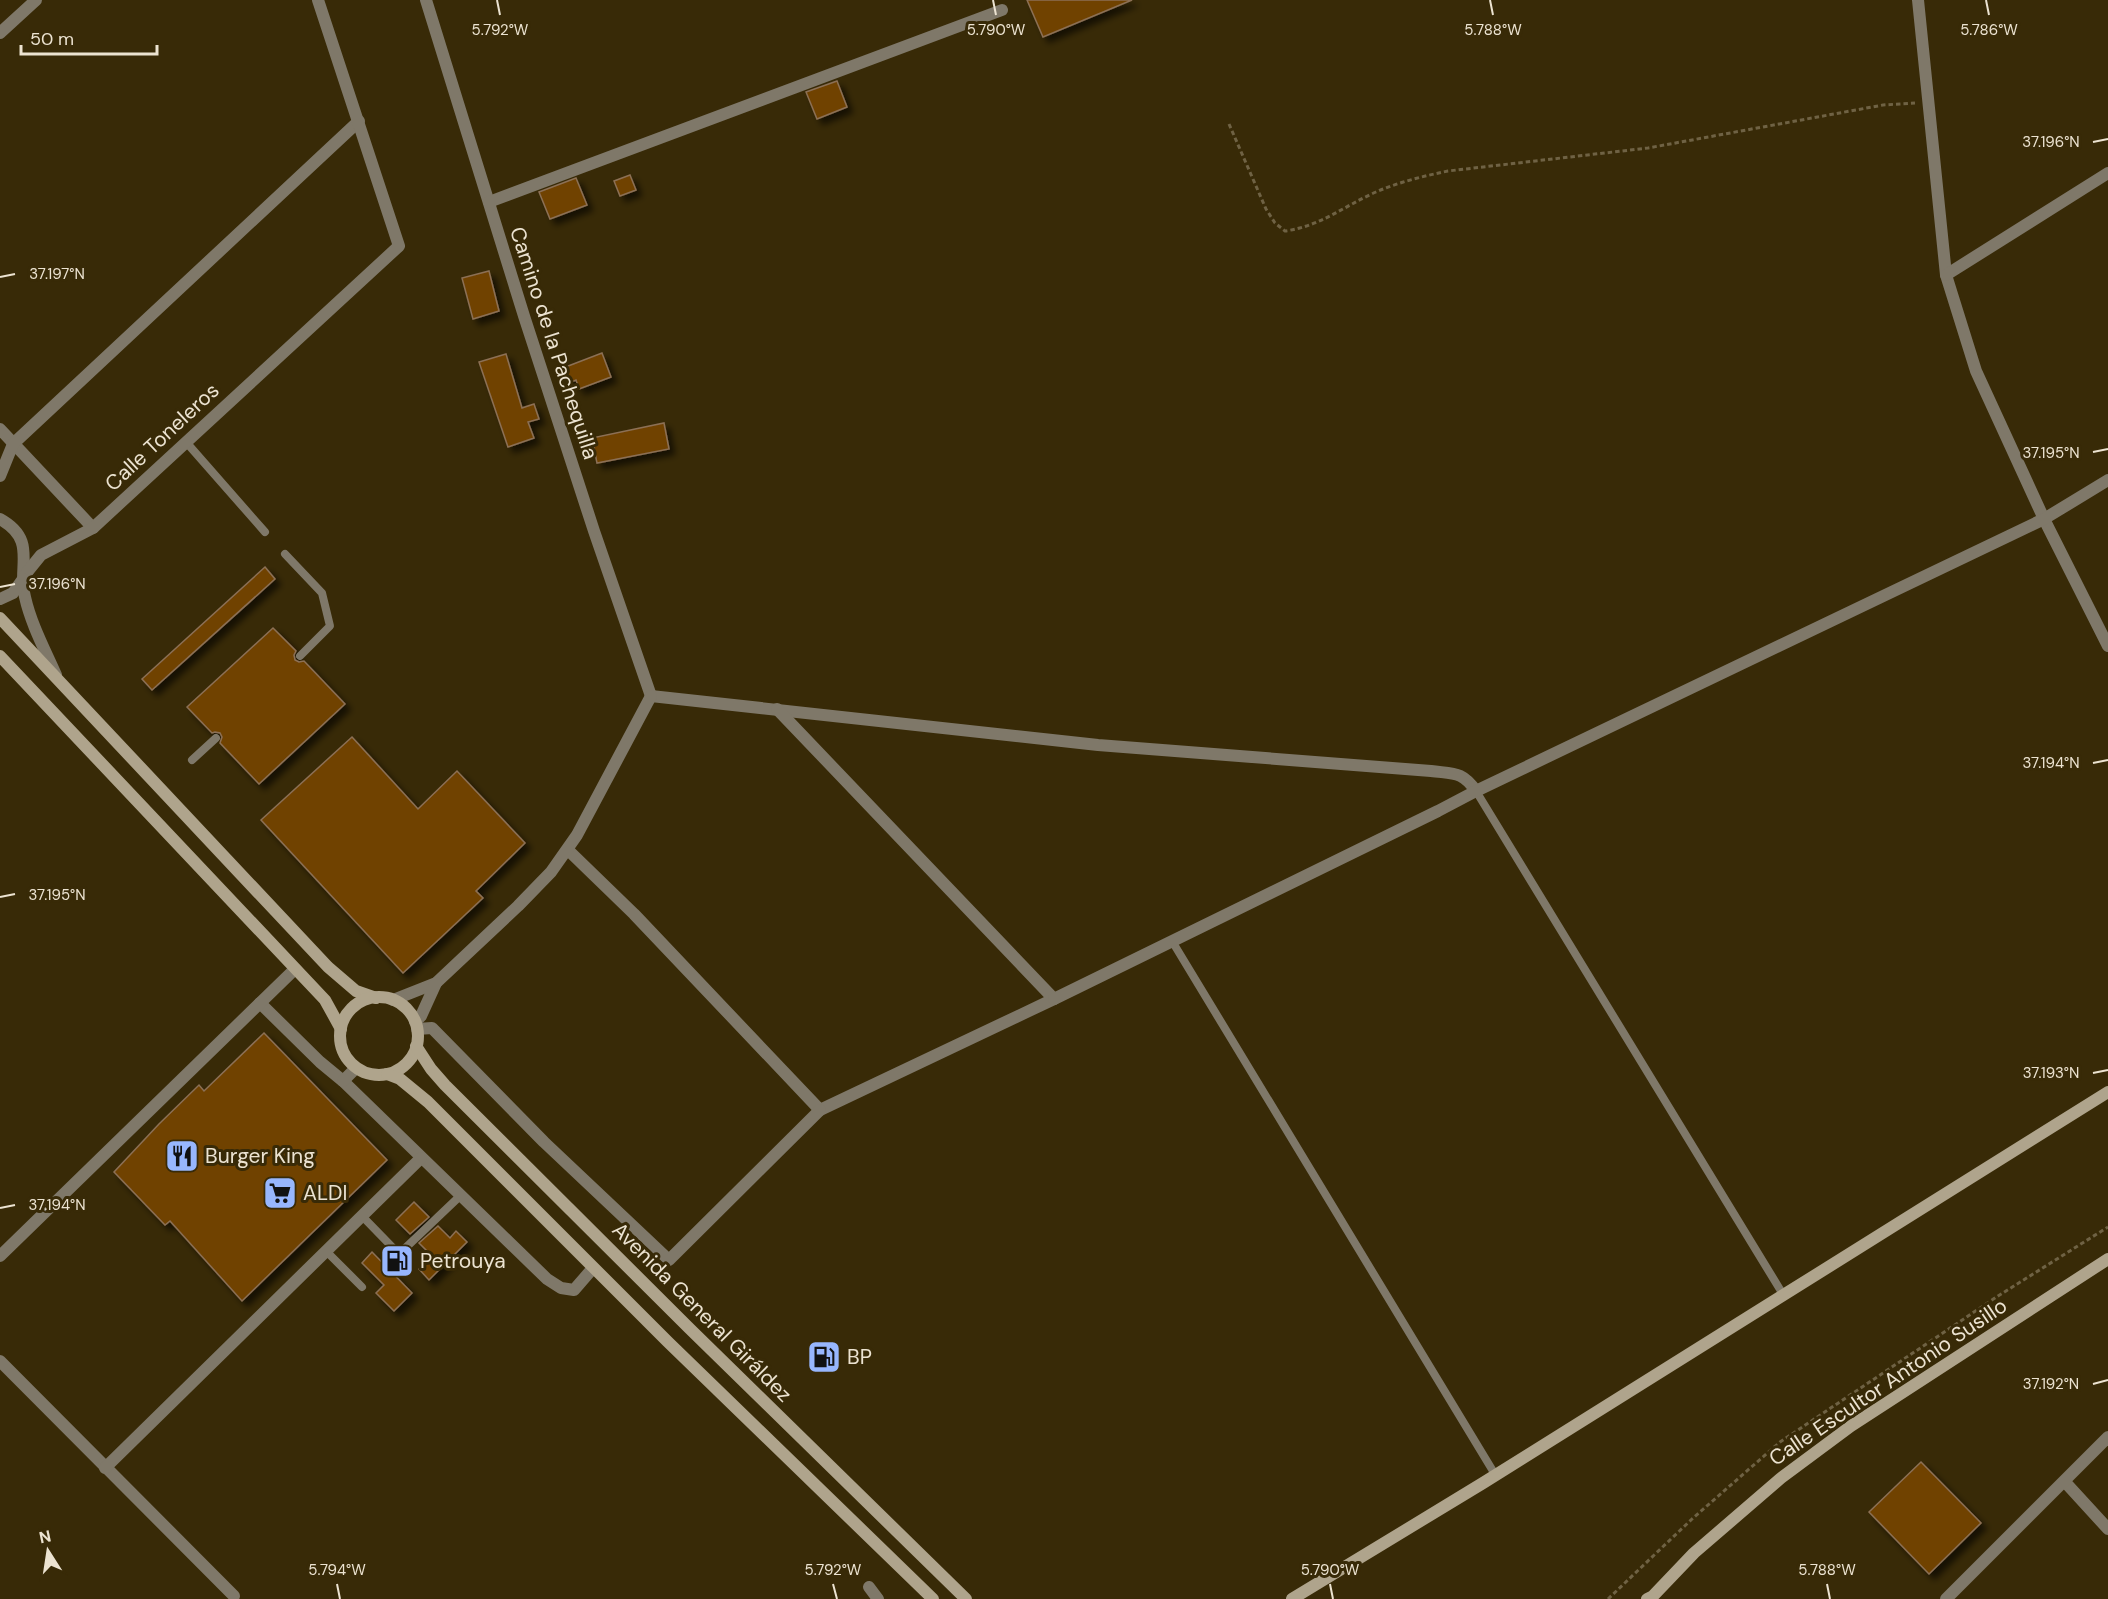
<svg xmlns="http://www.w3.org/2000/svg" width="2108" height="1599" viewBox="0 0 2108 1599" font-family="'DM Sans',sans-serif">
<defs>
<filter id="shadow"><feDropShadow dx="5.5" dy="5.5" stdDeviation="3" flood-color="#0009"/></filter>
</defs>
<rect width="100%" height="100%" fill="#382a07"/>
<g fill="#704202" stroke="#8c7055" stroke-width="1.5" filter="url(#shadow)">
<path d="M1027,0H1132L1043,37Z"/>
<path d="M837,81L847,107L817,119L806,92Z"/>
<path d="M630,175L636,190L620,196L614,181Z"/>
<path d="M576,178L587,205L550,219L539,192Z"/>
<path d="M489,271L499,311L473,319L462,278Z"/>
<path d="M602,353L611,377L579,389L576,380L569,383L563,368Z"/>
<path d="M506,354L522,408L534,404L539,419L528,422L534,438L508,447L479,362Z"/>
<path d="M664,423L669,449L597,463L592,438Z"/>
<path d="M265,567L275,579L152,690L142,679Z"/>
<path d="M273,628L296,651L294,655L295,660L299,662L304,661L345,704L259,784L220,743L222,737L220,733L215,732L212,733L187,707Z"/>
<path d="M352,737L418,809L457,771L525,843L476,891L483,898L403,973L261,820Z"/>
<path d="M264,1033L387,1160L242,1301L170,1221L165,1225L114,1172L159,1124L199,1085L204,1091Z"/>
<path d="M414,1202L429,1217L410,1234L396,1220Z"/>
<path d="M438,1226L450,1238L456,1231L467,1242L429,1280L419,1269L432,1256L419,1243Z"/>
<path d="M372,1252L412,1293L394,1311L376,1293L384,1285L362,1263Z"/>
<path d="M1921,1462L1981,1523L1929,1574L1869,1512Z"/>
</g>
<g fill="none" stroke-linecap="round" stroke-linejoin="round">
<g stroke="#6f6244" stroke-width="3" stroke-dasharray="4.5 3" stroke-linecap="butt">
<path d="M1229,124L1266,209L1275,223L1285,231C1321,226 1344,206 1376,192C1399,182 1424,176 1448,171L1648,148L1883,105L1915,103"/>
<path d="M1608,1599L1692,1519L1780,1442L1998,1296L2108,1227"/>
</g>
<g stroke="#7f7869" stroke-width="8">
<path d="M186,442L265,532"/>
<path d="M285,554L322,593L330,626L300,656"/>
<path d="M192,760L216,738"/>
<path d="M1476,791L1784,1296"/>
<path d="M1172,941L1496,1476"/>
<path d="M362,1216L399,1254L460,1196"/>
<path d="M326,1251L362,1287"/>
</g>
<g stroke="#7f7869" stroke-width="12">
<path d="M426,0L524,316L594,531L651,696"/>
<path d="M1918,0L1946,275L1976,371L2044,519L2108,646"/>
<path d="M0,33L36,0"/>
<path d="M489,202L1002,10"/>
<path d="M1946,275L2108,173"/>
<path d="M0,429L93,528"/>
<path d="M0,476L13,444L359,121"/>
<path d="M0,519C38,540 17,566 25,597C31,624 45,650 56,675"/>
<path d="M24,576L41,555L93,528L399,246L318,0"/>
<path d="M0,599L13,593L23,579"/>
<path d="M651,696L1098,745L1431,771C1454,774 1462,771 1476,791"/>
<path d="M568,850L634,914L820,1110L1054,999L777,709"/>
<path d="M1054,999L1438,811L1476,791L2044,519L2108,480"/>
<path d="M393,1000L436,983L518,906L551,872L577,835L651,696"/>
<path d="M260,1003L320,1062L343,1081L547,1279L561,1288L574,1290L593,1268"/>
<path d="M415,1022L421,1016L436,983"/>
<path d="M417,1029L432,1028L544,1142L669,1260L820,1110"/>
<path d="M343,1081L356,1068"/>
<path d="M0,1256L295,969"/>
<path d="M0,1361L234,1596"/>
<path d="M105,1468L421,1158"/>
<path d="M2065,1482L2108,1529"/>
<path d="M869,1587L878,1599"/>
<path d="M1946,1599L2108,1437"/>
</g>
<g stroke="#afa48c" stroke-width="12">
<path d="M0,618L328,967L356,991L376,998"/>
<path d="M0,656L325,1000L341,1029"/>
<circle cx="379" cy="1036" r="39"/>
<path d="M416,1046L431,1069L445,1085L690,1329L966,1599"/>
<path d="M387,1074L400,1079L428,1102L668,1342L933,1599"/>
<path d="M1292,1599L1483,1483L2108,1092"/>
<path d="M1647,1599L1653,1596L1694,1553L1781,1478L1851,1426L2108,1259"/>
</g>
</g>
<path fill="none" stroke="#ece3d1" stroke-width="2" d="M497,0L500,15M993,0L996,15M1490,0L1493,15M1986,0L1989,15M2093,142L2108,139M0,277L15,274M2093,452L2108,449M0,587L15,584M2093,763L2108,760M0,897L15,894M2093,1073L2108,1070M0,1208L15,1205M2093,1384L2108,1380M337,1584L340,1599M833,1584L837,1599M1330,1584L1333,1599M1827,1584L1830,1599"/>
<defs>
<symbol id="restaurant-square" viewBox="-11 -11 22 22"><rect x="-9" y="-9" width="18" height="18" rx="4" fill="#97b6fd" stroke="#382a07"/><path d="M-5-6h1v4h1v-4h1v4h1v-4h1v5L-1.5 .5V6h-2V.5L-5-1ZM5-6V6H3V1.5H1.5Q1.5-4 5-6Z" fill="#111"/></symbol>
<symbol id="supermarket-square" viewBox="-11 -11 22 22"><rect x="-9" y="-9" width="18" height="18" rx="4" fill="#97b6fd" stroke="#382a07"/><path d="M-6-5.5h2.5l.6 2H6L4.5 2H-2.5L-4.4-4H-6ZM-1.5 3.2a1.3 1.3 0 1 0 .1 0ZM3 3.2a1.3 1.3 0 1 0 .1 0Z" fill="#111"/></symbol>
<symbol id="fuel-square" viewBox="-11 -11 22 22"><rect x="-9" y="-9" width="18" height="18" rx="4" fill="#97b6fd" stroke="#382a07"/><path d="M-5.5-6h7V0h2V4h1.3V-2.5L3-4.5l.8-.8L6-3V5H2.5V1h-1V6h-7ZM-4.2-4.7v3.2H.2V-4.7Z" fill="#111"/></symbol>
</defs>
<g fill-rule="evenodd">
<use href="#restaurant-square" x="163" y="1137" width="38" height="38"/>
<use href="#supermarket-square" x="261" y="1174" width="38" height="38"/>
<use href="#fuel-square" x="378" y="1242" width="38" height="38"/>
<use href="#fuel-square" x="805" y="1338" width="38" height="38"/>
</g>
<g text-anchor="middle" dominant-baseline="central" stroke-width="6" stroke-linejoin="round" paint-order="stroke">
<g font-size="21" fill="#ece3d1" stroke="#382a07">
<text transform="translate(554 343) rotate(72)">Camino de la Pachequilla</text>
<text transform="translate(162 437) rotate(-43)">Calle Toneleros</text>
<text transform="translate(702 1312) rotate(45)">Avenida General Giráldez</text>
<text transform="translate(1888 1382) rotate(-34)">Calle Escultor Antonio Susillo</text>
</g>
<g font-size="21" fill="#ece3d1" stroke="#382a07" text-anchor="start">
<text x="205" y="1156">Burger King</text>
<text x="303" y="1193">ALDI</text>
<text x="420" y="1261">Petrouya</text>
<text x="847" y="1357">BP</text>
</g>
</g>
<g font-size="15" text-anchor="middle" fill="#ece3d1" stroke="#382a07" stroke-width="6" stroke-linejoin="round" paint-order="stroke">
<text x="500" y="35">5.792°W</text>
<text x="996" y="35">5.790°W</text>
<text x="1493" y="35">5.788°W</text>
<text x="1989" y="35">5.786°W</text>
<text x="2051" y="147">37.196°N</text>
<text x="57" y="279">37.197°N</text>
<text x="2051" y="458">37.195°N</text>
<text x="57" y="589">37.196°N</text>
<text x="2051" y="768">37.194°N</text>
<text x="57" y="900">37.195°N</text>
<text x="2051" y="1078">37.193°N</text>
<text x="57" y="1210">37.194°N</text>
<text x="2051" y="1389">37.192°N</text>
<text x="337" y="1575">5.794°W</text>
<text x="833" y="1575">5.792°W</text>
<text x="1330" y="1575">5.790°W</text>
<text x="1827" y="1575">5.788°W</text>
</g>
<g transform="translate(48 1551) rotate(348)" stroke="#382a07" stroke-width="4.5" paint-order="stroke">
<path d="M0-4.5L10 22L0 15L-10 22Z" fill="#ece3d1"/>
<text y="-9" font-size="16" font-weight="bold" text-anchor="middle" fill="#ece3d1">N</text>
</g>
<path d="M21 45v9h136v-9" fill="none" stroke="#ece3d1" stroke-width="3"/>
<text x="30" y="45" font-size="18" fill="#ece3d1" stroke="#382a07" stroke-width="4.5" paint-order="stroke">50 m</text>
</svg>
